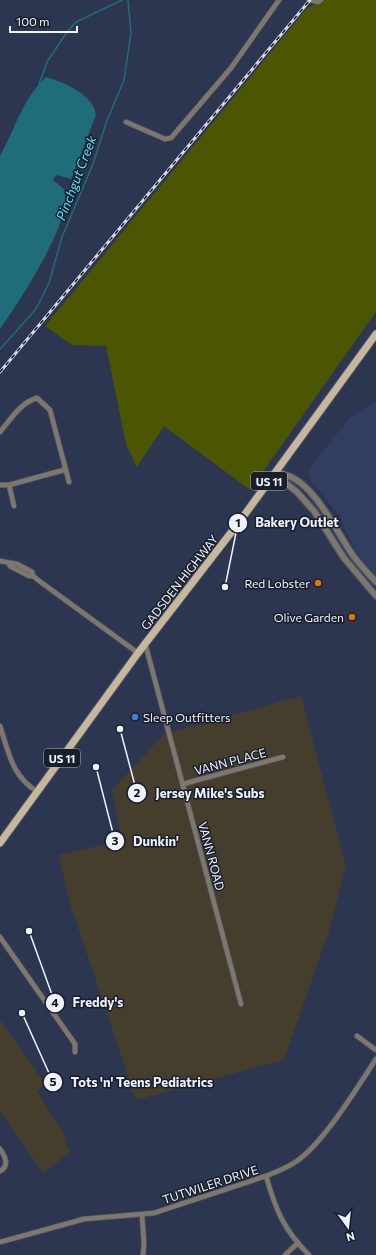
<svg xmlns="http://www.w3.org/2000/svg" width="376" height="1255" viewBox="0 0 376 1255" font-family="Commissioner,sans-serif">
<rect width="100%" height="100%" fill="#2c3651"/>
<path fill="#313e60" d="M376,401V575L355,550L339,515L311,481L308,473L316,460L349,419Z"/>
<g fill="#463e2d">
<path d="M301,696L346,866L329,931L284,1060L136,1100L69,901L59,855L122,840L112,790L164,734Z"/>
<path d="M0,1020L45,1083L37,1092L67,1138L64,1141L71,1152L43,1173L0,1111Z"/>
</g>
<path fill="#4b5502" d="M326,0H376V312L250,490L164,426L137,467L126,444L106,346L72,345L45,326L307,8Z"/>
<path fill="#1f6d79" d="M46,77C64,82 94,95 96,115L71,179L56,175L53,180L65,190C65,198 65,206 63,214C53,249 21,299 0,329V156C15,129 23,98 46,77Z"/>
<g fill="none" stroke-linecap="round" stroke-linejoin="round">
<g stroke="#1f6d79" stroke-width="1.5">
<path d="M39,84L47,62L67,32L76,22L122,0"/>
<path d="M0,349L36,309L49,283L62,237L93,164L106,123L124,80L131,33L128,0"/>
</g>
<defs>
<g id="minor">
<path d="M309,0L318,2L321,0"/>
<path d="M126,122L165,139L171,138L231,68L279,0"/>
<path d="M0,432C11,419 20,403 37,398L50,410L69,482"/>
<path d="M0,485H9L64,470"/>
<path d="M9,485L14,506"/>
<path d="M0,561L17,564L32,572L33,576L42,583L138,653"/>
<path d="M9,564L10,566L29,576H33"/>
<path d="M145,643L241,1004"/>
<path d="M0,726C9,753 12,777 38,792"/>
<path d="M183,784L283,757"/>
<path d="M0,937L75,1044V1052"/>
<path d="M357,1036L376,1050"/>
<path d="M0,1149C5,1156 10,1166 0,1171"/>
<path d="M266,1176C276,1211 284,1230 309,1255"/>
<path d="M142,1215L144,1244L143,1255"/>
<path d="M0,1242L84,1219L154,1213L266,1176C276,1172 287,1168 297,1161C324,1142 357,1088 376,1059"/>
<path d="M285,1255L297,1244"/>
</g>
<g id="tertiary">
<path d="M276,471L280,474L283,481L297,492L314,511L344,558L376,596"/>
<path d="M280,474C311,476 336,531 352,554C359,564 368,573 376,582"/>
</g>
<path id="primary" d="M0,843L138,653L240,521L376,334"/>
</defs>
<use href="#minor" stroke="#4b546c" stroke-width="6"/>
<use href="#tertiary" stroke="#4b546c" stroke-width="8"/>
<use href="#primary" stroke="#4b546c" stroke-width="9"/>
<use href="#minor" stroke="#7f786a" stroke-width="4.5"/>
<use href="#tertiary" stroke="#7f786a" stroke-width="5.5"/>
<use href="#primary" stroke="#c7b79b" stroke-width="7"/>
<defs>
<path id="rail" d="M0,372L310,0"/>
</defs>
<use href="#rail" stroke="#d3d9e5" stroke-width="3"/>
<use href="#rail" stroke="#191e2b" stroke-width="1.5" stroke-dasharray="4.5" stroke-linecap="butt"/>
</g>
<g fill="#e8710a" stroke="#191e2b" stroke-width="1.5">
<circle cx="318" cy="583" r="4"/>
<circle cx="352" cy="617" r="4"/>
</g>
<circle fill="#3f7fe0" stroke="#191e2b" stroke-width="1.5" cx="135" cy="717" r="4"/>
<g text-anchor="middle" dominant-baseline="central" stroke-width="3" stroke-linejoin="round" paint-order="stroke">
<g fill="#191e2b" stroke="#adb2bd" stroke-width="1">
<rect x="251" y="472" width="36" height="18" rx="3"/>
<rect x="44" y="749" width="36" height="18" rx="3"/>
</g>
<g font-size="11" font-weight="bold" fill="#edf2fc">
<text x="269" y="481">US 11</text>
<text x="62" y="758">US 11</text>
</g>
<g font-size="12" fill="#edf2fc" stroke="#191e2b">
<text transform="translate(179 582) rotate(-52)">GADSDEN HIGHWAY</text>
<text transform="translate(230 761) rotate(-15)">VANN PLACE</text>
<text transform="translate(212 856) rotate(75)">VANN ROAD</text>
<text transform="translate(210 1184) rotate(-18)">TUTWILER DRIVE</text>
</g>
<g font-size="12" fill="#edf2fc" stroke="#191e2b" text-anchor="end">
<text x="310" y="583">Red Lobster</text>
<text x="344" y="617">Olive Garden</text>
<text x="143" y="717" text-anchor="start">Sleep Outfitters</text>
</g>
<g font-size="13" font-style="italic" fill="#55e5fc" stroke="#191e2b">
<text transform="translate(76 178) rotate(-69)">Pinchgut Creek</text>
</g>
</g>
<path fill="none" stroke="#edf2fc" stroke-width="1.5" d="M225 587L238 523M120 729L137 793M96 767L115 841M29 931L55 1003M22 1013L53 1082"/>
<g fill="#edf2fc" stroke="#191e2b" stroke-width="1.5">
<circle cx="225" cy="587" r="4"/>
<circle cx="120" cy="729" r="4"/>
<circle cx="96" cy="767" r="4"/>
<circle cx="29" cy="931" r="4"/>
<circle cx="22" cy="1013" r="4"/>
<circle cx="238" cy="523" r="10"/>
<circle cx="137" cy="793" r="10"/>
<circle cx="115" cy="841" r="10"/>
<circle cx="55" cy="1003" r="10"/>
<circle cx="53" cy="1082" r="10"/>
</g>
<g font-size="12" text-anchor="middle" font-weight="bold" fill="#111">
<text x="238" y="527">1</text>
<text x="137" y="797">2</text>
<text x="115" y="845">3</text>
<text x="55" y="1007">4</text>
<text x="53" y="1086">5</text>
</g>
<g font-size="13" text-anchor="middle" font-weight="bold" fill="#edf2fc" stroke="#191e2b" stroke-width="3" stroke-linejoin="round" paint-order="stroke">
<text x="297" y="527">Bakery Outlet</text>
<text x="210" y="798">Jersey Mike's Subs</text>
<text x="156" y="846">Dunkin'</text>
<text x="98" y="1007">Freddy's</text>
<text x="142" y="1087">Tots 'n' Teens Pediatrics</text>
</g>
<g transform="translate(348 1227) rotate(165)" stroke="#191e2b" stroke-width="3" paint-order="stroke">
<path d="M0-3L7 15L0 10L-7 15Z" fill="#edf2fc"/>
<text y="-6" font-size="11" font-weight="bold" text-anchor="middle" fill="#edf2fc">N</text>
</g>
<path d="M10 26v6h67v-6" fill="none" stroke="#edf2fc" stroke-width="2"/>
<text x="16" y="26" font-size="12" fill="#edf2fc" stroke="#191e2b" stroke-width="3" paint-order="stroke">100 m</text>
</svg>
